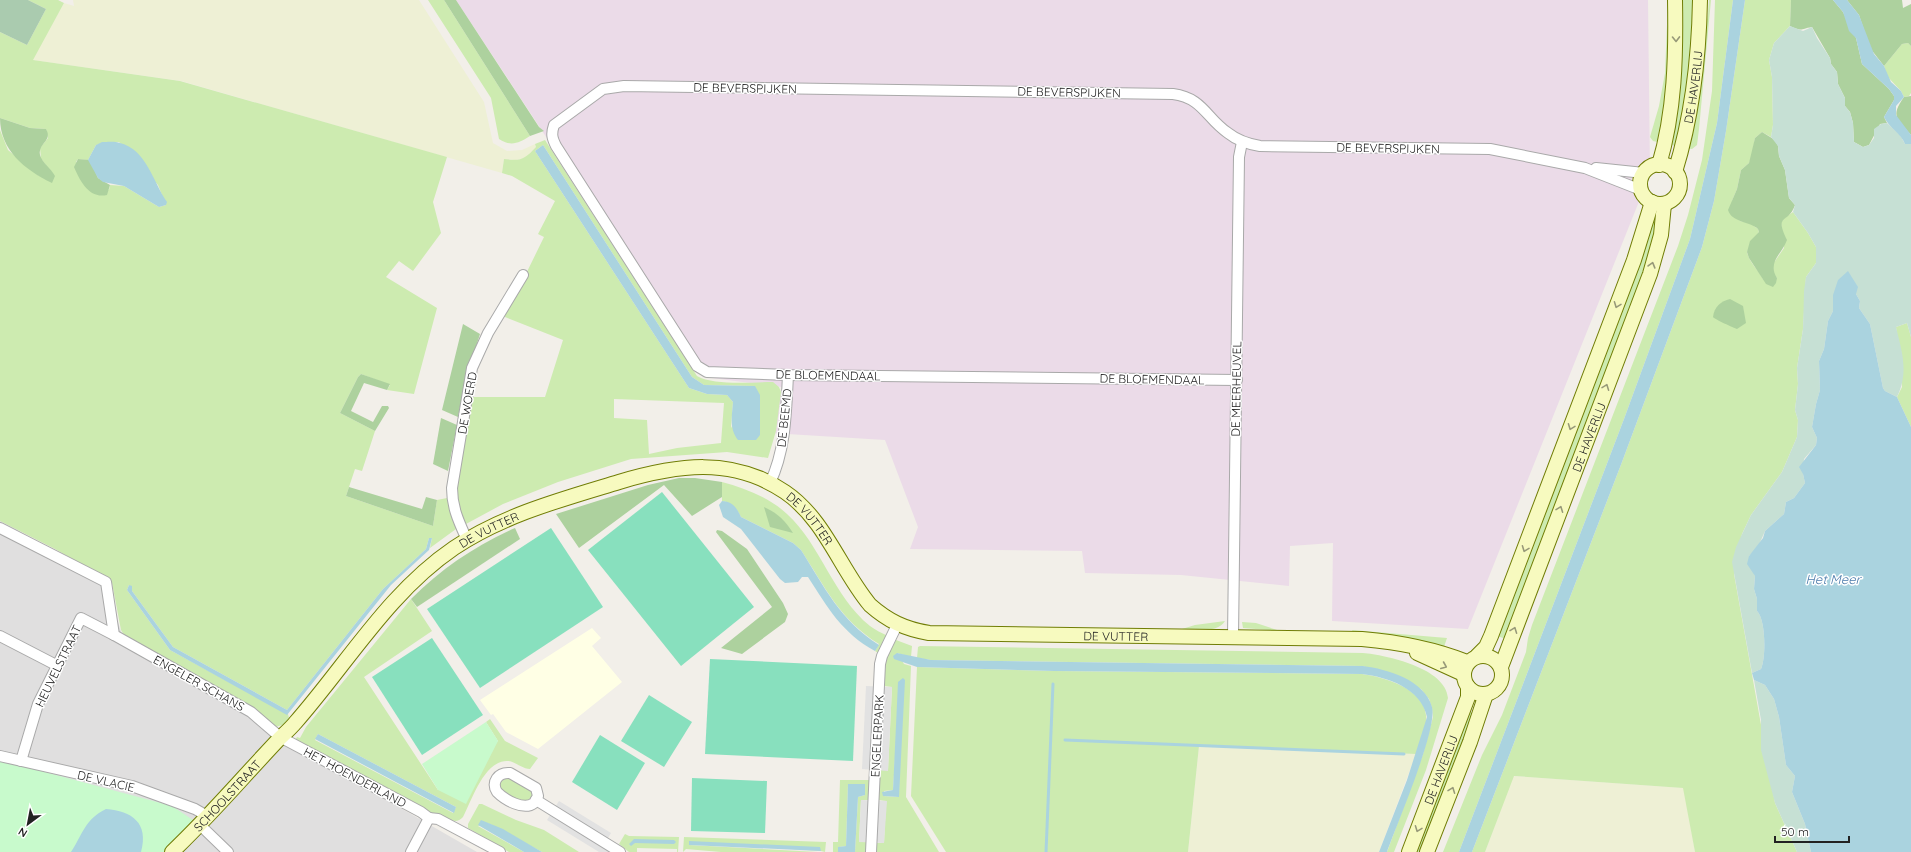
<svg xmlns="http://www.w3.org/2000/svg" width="1911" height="852" viewBox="0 0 1911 852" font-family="Quicksand,sans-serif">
<rect width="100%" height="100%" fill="#f2efe9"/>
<path fill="#e0dfdf" d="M0,519L105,585L122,634L390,802L477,852H0Z"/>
<path fill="#ebdbe8" d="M456,0H1648L1650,174L1468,629L1332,621L1333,543L1290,546L1289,586L1181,575L1085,573L1082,551L910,549L918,527L885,440L771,433L782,387L704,377Z"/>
<path fill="#ffffe5" d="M592,628L601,638L592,646L622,682L538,749L506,732L493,714L491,715L480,700Z"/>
<g fill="#eef0d5">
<path d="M73,0H419L484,102L493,143L507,151L522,150L535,144L536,147L526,158L516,160L504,159L502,173L181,81L32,60L64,3L74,6Z"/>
<path d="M1199,746L1416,754L1379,852H1188Z"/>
<path d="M1513,776L1684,788L1695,852H1485Z"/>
</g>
<g fill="#cdebb0" fill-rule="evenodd">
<path d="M28,0H58L64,3L33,60L180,81L447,157L433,202L441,233L413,271L399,261L386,277L437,308L414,394L387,390L390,385L361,374L358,377L340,413L375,431L362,471L355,469L346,496L433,526L437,500L447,498L456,529L430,548L432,538H429L426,549L383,589L287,710L173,647L132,591L131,587L129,585L127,590L170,650L288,714L289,718L285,724L276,727L236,700L124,635L121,630L112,583L109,580L55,549L0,521V130L8,150L39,176L46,165L41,159L40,148L48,138L46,129L30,128L0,118V32L27,45L46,9ZM119,142L158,185L166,205L159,207L124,186L110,185L109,190L76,162L78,159L88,160L96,145Z"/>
<path d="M428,0H444L530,136C519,143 511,147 499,139L491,98Z"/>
<path d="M1668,0L1670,27L1662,143L1653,141L1650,137L1659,106L1665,73Z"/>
<path d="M1682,0H1693L1692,75L1679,147L1668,144L1682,20Z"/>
<path d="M1709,0H1711L1699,129L1697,145L1692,149L1685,148L1708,14Z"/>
<path d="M1715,0H1733L1717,123L1690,239L1624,419L1459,852H1443L1482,755L1502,715L1526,652L1528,638L1532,625L1678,246L1688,215L1702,160L1712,91Z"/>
<path d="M1745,0H1791L1790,26L1774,43L1769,60L1772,77L1773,125L1771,137L1762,132L1755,138L1752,156L1749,163L1741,170L1737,189L1732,201L1740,221L1750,223L1758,229L1759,232L1747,252C1750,264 1758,269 1763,279L1777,278L1773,273V264L1784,248L1781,223L1783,219L1793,212L1808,233L1816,247V263L1806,277L1803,329L1797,368L1798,384L1795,410L1798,420L1797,437L1782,472L1751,515L1742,534L1734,574L1775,803L1797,852H1695L1683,788L1514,776L1485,852H1472L1622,462L1702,247L1714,201L1726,131Z"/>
<path d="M1908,43L1911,46V93L1909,96L1904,97L1901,91L1887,76L1884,66L1902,44Z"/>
<path d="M545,140L697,376C715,386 752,382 773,382L779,387L781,392L776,431L768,458L727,452L631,459L558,482L503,504L466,524L460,517L454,480L472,397H545L563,340L500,315L521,284L544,237L538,234L555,201L512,176L502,173L504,159C521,161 524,160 536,147L535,144ZM543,145L692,377L704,385L755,386L731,428L733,402L727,395L707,394L689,388L535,151ZM614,399L724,403L721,443L677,448L649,454L647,420L614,418Z"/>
<path d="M1657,209L1654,255L1506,639L1497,636L1635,278L1646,237Z"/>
<path d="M1907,323L1911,337V427L1897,397L1902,387L1896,327Z"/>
<path d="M722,482C745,488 770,498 787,514C821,545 833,596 870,626C875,630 882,633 888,636L878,653L875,651L879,644C840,620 825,587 801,550L793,543L741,517C737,509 731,502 722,501Z"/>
<path d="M411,599L432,631L364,677L438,790L498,741L486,722L490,719L505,741L538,758L530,769C522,769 515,761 507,761C484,761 472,800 463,817C456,825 449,819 442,815C438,814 433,814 429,814L423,807L295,740L297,737L300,738L306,727ZM318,734L456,807L453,813L315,740Z"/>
<path d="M1225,621C1217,634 1195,629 1182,629L1195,625Z"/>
<path d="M1242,622L1256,623L1280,631L1243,628Z"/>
<path d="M1352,630L1447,638L1443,650L1354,634Z"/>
<path d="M896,640L912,646L911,657L897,653L904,664L911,666L906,797L939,852H875V843H884L886,801L878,800L879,770H888L892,687L884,686L886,658ZM900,679L899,797L883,796L884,791L893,790Z"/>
<path d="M920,646L1363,653C1386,655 1446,668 1448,698L1426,770L1394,852H1387L1423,754L1433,717L1432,708L1429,699L1421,689L1363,666L931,660L917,658L918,647Z"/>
<path d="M917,667L1054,671L1362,674C1384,677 1423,688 1426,715C1428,727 1419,743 1416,754L1199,746L1188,852H946L911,796Z"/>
<path d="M1468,711L1475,714L1422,852H1413Z"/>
<path d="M508,778L532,791L533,796L531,800C520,802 506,796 499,786L500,781Z"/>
<path d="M840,780H871L870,800H861L859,842H868L867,852H855L858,797L865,795L848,784L846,846L839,847L838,852H833V842H838Z"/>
<path d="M479,804H482L516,820L544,830L579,852H542L492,825L487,823L478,826L524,852H509L468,828V824Z"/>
<path d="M625,834L629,836L679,837L678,852H677V849L637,848V852H629L619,844Z"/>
<path d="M684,837L826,842L825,852L821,851L689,842V845L818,852H721L686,849L683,852Z"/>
</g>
<g fill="#add19e">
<path d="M444,0H456L539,127L544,131L530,136Z"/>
<path d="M1791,0H1833L1843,12L1856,38L1862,64L1889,89L1894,96V100L1884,117L1887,123L1880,124L1869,145L1863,147L1854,142L1853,123L1850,112L1845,106V98L1838,84L1837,72L1831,64L1830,58L1812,27C1800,29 1803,32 1790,26Z"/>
<path d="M1847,0H1902L1903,8L1911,4V46L1908,43L1902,44L1884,66L1870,48L1859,15Z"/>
<path d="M1911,96V135C1897,118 1890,117 1904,97Z"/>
<path d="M0,118L30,128L46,129C53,141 38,143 40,155C42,163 51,168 55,176L52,183C25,170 0,150 0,118Z"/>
<path d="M1762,132L1775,140L1778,146L1779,156L1785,170L1789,198L1795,205C1788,225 1774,213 1787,240C1782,254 1767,262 1777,278L1776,283L1773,287L1766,284L1749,258L1747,252L1750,241L1759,232L1758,229C1750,221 1732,223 1728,210L1737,189L1741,170L1749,163L1755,138Z"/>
<path d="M78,159L90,160L98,178L110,185L107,195C89,199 80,181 74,167Z"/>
<path d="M1730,299L1743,306L1746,323L1737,329C1734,328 1714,319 1713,317C1714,307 1721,301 1730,299Z"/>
<path d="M463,324L480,334L465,381L458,417L442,410Z"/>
<path d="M361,374L390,384L387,390L364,383L351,411L373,422L382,406H388L389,408L375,431L340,413L358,377Z"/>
<path d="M441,418L457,425L448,471L433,464Z"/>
<path d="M679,478H695L722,482V497L692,516L664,485L579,548L556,514L648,485Z"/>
<path d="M349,487L422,509L426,497L437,500L433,526L346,496Z"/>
<path d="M764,507C777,513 785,520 793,533L770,527Z"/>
<path d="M515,528L520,539L417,607L411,599C442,568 475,546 515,528Z"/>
<path d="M717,530L722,531L747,549L783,603L788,614L785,622L742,654L721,648L772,607L716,532Z"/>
</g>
<g fill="#c6e0d4">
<path d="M1790,26L1803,31L1812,27L1817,38L1830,58L1831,64L1837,72L1838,84L1845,98V106L1850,112L1853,123L1854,142L1863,147L1869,145L1874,138V129L1881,124L1887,123L1900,135L1905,144H1911V337L1907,323L1896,327C1902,352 1909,372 1897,397L1885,391L1883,388L1870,324L1859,308L1860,301L1856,294L1833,295V311L1828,321L1824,349L1819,361L1820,390L1816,404L1812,427L1817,438L1816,445L1804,459L1803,474L1805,483L1794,498L1786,502L1784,514L1765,531L1758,547L1749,556L1755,576L1754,589L1757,599V611C1766,620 1766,658 1761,669L1752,673L1732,562L1736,547L1751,515L1782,472L1797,437L1798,420L1795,410L1798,384L1797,368L1803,329L1804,291L1806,277L1816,263V247L1808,233L1793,212L1795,205L1789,198L1785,170L1779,156L1778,146L1771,137L1773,125L1772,77L1769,60L1774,43Z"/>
<path d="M1754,680L1765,685L1774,699L1779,717L1786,765L1795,776L1792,792L1805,824L1811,852H1797L1775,803L1761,750V720Z"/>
</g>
<path fill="#aacbaf" d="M0,0H28L46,9L27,45L0,32Z"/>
<g fill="#c8facc">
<path d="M486,722L498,741L466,804L438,790L422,764Z"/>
<path d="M0,760L172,806L193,820L192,824L168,852H0Z"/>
</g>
<g fill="#88e0be">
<path d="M662,492L754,607L681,666L588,550Z"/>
<path d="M551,528L603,607L480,688L427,609Z"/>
<path d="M432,638L483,715L422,755L372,677Z"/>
<path d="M710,659L857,666L853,761L705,754Z"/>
<path d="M649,695L692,722L664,767L621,741Z"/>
<path d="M600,735L645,763L617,810L572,782Z"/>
<path d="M692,778L767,781L765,833L691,831Z"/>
</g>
<g fill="#e2e2e2">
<path d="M866,686L892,687L888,771L862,769Z"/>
<path d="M861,800L887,801L884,843L859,842Z"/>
<path d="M559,801L611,833L608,838L621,846L617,852H599L547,820Z"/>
</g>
<g fill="#aad3df">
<path d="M1733,0H1745L1726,131L1714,201L1702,247L1622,462L1472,852H1459L1624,419L1690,239L1717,123Z"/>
<path d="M1833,0H1847L1859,15L1874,54L1884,66L1891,82L1901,91L1904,97L1896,106V115L1911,135V144H1905C1901,133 1889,128 1884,117L1894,100V96L1889,89L1862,64L1856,38L1849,31L1843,12Z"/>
<path d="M102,142C107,142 115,141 120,143C147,150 153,182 167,202L166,205L159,207L124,186L103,182L98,178L88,160L96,145Z"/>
<path d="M543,145L692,377L704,385L755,386L760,395V435L756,440H738C729,429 732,416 733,402L727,395L707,394L689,388L535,151Z"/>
<path d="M1848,271L1858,287L1856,294L1860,301L1859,308L1870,324L1883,388L1885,391L1897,397L1911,427V852H1811L1805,824L1792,792L1795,776L1786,765L1779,717L1774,699L1765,685L1754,680L1752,673L1761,669C1766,658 1766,620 1757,611V599L1754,589L1755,576L1747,564L1749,556L1763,538L1765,531L1784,514L1786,502L1794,498L1805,483L1803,474L1799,467L1816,445L1817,438L1812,427L1816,404L1820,390L1819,361L1824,349L1828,321L1833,311V295L1838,280Z"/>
<path d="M722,501C732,501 737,508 741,517L793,543L801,550C825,588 840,620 879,645L875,651C842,633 828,608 808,577H802L798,582L785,583L780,579L741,529L723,517L719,505Z"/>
<path d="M429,538H432L429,550L391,585L287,715L170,650L127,590L129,585L132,586V591L173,647L287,710L383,589L426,549Z"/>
<path d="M897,653L931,660L1363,666C1387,669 1425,680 1432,707C1438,729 1396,826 1387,852H1379L1407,780L1427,717C1421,688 1387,677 1362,674L1054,671L917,667L894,659L893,656Z"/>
<path d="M903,678L905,680L899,797L883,796L882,792L893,790L898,682Z"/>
<path d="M318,734L456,807L454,813L315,739Z"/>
<path d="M848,784H865V795L858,797L855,852H838V847L846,846Z"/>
<path d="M106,809C132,811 149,823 141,852H71C83,834 85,819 106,809Z"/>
<path d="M481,820L503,829L542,852H524L478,825Z"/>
<path d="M634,839L674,840L676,842L674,844L635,843L631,846L629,844Z"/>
<path d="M689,841L820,847L821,851L689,845Z"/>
</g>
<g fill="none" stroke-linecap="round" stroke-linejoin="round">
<g stroke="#aad3df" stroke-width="3">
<path d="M1065,740L1404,754"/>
<path d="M1046,852L1053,684"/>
</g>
<defs>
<g id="street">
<path d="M1596,168L1644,173"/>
<path d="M1237,380L788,375L707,372L697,366L556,146C552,138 551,134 554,125L603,89L624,86L1173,94C1203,98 1206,118 1228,133C1238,141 1248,144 1260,146L1490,149L1585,168L1641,190"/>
<path d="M770,483C786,449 786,412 788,375"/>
<path d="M0,528L106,582L114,635L251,712L280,737L421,812L429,818"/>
<path d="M467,540C459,522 452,508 452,488L472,368L488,333L523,275"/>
<path d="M0,636L58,666"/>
<path d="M1233,637L1239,157L1242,142"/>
<path d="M0,756L132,786L195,809L209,817"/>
<path d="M21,761L38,704L81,618L114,635"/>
<path d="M510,773L536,788L538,796L534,803C524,811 505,800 497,792C491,782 498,772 510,773Z"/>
<path d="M536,800L620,852"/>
<path d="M429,818L438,819L500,852"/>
<path d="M200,825L228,852"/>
<path d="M411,852L429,818"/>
<path d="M871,852L880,664L882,656L897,625"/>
</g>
<g id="secondary">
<circle cx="1660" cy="184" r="20"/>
<path d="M1659,165C1675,111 1676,56 1675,0"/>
<path id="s1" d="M1675,172C1692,117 1699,57 1700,0"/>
<path d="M1417,653L1463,674"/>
<circle cx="1483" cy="675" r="19"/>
<path d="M1477,656L1486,647L1491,636L1634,260L1652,202"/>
<path id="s2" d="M1501,667L1650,274L1661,235L1664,204"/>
<path id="s3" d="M172,852C210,816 243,777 279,739C284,734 290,729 295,723C347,664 388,593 454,548C503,515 563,499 619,482C676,465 732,456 785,492C825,519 840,569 870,605C888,621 905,629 929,633L1362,639C1398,642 1434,649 1467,662"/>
<path id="s4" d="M1409,852L1468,697V687"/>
<path d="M1427,852L1470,742L1486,694"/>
</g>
</defs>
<use href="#street" stroke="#a9a9a9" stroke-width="12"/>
<use href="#secondary" stroke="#707d05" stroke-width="16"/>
<use href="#street" stroke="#fff" stroke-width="10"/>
<use href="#secondary" stroke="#f7fabf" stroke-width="14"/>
</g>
<defs><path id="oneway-chevron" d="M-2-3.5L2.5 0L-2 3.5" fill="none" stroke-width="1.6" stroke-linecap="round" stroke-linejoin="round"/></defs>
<g stroke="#979978">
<use href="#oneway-chevron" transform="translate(1676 39) rotate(89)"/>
<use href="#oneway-chevron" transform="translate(1652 265) rotate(-74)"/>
<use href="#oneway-chevron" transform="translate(1617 305) rotate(111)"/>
<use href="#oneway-chevron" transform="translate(1606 387) rotate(-69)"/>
<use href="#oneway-chevron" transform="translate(1571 427) rotate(111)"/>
<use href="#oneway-chevron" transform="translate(1560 509) rotate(-69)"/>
<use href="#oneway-chevron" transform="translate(1525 549) rotate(111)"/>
<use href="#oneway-chevron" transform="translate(1514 630) rotate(-69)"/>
<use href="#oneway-chevron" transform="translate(1444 666) rotate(23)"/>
<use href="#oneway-chevron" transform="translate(1452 790) rotate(-69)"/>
<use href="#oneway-chevron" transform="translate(1418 829) rotate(111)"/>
</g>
<g text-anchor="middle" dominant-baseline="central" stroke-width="3" stroke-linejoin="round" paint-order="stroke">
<g font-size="12" fill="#222" stroke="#fff">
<text stroke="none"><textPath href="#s1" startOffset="87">DE HAVERLIJ</textPath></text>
<text transform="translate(745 88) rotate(1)">DE BEVERSPIJKEN</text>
<text transform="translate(1069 92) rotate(1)">DE BEVERSPIJKEN</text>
<text transform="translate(1388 148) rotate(1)">DE BEVERSPIJKEN</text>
<text transform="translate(828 375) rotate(1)">DE BLOEMENDAAL</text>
<text transform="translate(1152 379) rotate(1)">DE BLOEMENDAAL</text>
<text transform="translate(1236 389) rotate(-89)">DE MEERHEUVEL</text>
<text transform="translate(467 403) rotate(-80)">DE WOERD</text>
<text transform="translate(784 418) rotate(-84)">DE BEEMD</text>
<text stroke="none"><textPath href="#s2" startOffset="246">DE HAVERLIJ</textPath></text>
<text stroke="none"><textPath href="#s3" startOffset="803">DE VUTTER</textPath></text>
<text stroke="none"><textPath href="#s3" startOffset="455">DE VUTTER</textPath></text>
<text stroke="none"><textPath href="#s3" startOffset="1162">DE VUTTER</textPath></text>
<text transform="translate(58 666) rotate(-64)">HEUVELSTRAAT</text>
<text transform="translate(199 683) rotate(29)">ENGELER SCHANS</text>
<text transform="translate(877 736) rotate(-87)">ENGELERPARK</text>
<text stroke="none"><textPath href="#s4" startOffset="88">DE HAVERLIJ</textPath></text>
<text transform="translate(355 777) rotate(28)">HET HOENDERLAND</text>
<text transform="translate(106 781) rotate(13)">DE VLACIE</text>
<text stroke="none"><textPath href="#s3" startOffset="79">SCHOOLSTRAAT</textPath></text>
</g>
<g font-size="13" font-style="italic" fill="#4a7aab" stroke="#fff">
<text x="1833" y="579">Het Meer</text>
</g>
</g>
<g transform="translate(28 824) rotate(212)" stroke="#ffffff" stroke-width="3" paint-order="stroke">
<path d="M0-3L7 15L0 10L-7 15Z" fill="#222222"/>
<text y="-6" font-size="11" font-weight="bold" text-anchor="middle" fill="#222222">N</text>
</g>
<path d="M1775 836v6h74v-6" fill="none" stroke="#222222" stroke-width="2"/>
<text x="1781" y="836" font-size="12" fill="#222222" stroke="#ffffff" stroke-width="3" paint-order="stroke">50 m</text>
</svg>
